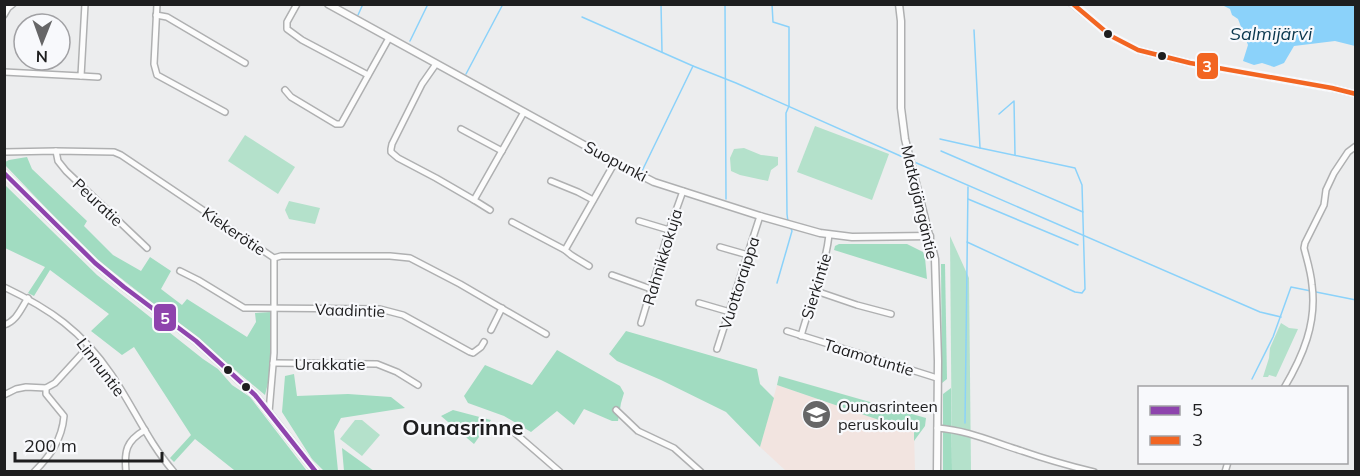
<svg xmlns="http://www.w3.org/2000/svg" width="1360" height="476" viewBox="0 0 1360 476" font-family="Mulish,sans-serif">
<rect width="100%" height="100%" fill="#ecedee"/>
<path fill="#f2e4e0" d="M777,385L914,432L915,471H786L760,447Z"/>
<g fill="#b4e1cb">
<path d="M815,126L889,154L872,200L797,172Z"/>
<path d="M245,135L295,167L278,194L228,161Z"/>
<path d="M744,148L761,155L778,157V165L771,170L768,181L740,175L731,171L730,158L734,149Z"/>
<path d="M289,201L320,208L315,224L289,219L285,210Z"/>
<path d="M950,236L969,278L971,471H952Z"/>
<path d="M1281,323L1289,328L1298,329L1276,377L1269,375L1268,377H1263L1269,358L1270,348Z"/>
<path d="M355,420H362L380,435L362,456L340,439Z"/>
</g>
<g fill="#a1dcc1">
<path d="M27,157L32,169L87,221L84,226L113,255L141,271L150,257L171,271L161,289L182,305L187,299L247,337L256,322L255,313L271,312L273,363L265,395L187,330L90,254L5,165V162L9,160Z"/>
<path d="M5,185L97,275L203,359L218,369L232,385L250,397L307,471H233L234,470L195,439L174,462L170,458L191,435L134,347L122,355L91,331L109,314L50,270L34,296L28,293L45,267L5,248Z"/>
<path d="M839,244H907L923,252L925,258L927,279L834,250L835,246Z"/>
<path d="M941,264H945L947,379L942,383Z"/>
<path d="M626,331L757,369L760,384L774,398L760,447L726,412L661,380L617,361L609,354Z"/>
<path d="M557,350L620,386L624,393L621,403L618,421H612L584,409L574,425L557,411L531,432L504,416L468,403L464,396L485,365L532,385Z"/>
<path d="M294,374L297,396L348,394L391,397L405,408L341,418L334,431L338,471H324L312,459L282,412L285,376Z"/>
<path d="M779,376L926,418L925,426L914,441V432L777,385Z"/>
<path d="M951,388L952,471H943V394Z"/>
<path d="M453,410L491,420L474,444L441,416Z"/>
<path d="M342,448L374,471H344Z"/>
</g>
<path fill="#8bd2fa" d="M1222,5H1355V46L1335,41L1294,46L1284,63L1274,67L1262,63L1254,65L1243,61L1248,45L1238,19L1232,15L1230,9Z"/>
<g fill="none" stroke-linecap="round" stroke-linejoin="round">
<g stroke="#8bd2fa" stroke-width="1.5">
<path d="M661,4L662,52"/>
<path d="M725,4L726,199"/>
<path d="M772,4L773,22L789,27V106L786,113L787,214L788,222"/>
<path d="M358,15L363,4"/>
<path d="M582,17L693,66L736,83L905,158"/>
<path d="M410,41L428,4"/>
<path d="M466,74L503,4"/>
<path d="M999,114L1014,101L1015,155"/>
<path d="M940,139L980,148"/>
<path d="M941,151L1083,212"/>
<path d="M912,161L1260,312L1281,317"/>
<path d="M642,171L693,66"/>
<path d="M968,199L1078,245"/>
<path d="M967,242L1075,292L1082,293L1085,289L1082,185L1075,168L980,148L974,30"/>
<path d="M777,283L792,231L790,226"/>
<path d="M1252,379L1273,337L1291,287L1356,300"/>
<path d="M965,423L968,187"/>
</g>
<defs>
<g id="minor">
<path d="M157,4L154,64L157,75L225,112"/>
<path d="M297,4L287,22V29L302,40L368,75"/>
<path d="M1072,4L1111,36L1138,50L1190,63L1332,88L1356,94"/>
<path d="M4,15L8,8L13,4"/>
<path d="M156,15L167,17L245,63"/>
<path d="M436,64L422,84L392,144L391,149V152L398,158L436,178L474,200L524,112"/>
<path d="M4,72L81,76L85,4"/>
<path d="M81,76L98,77"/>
<path d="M285,90L291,97L336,124H341L389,38"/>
<path d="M461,129L502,151"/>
<path d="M56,151L58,161L66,171L147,248"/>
<path d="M4,152L56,151L114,152L121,155L274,258L281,256H390L410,258L460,284L546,334"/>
<path d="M551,181L578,192L593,200"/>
<path d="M474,200L490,210"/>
<path d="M639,221L669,230"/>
<path d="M512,222L565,250L571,255L589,266"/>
<path d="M720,247L748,255"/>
<path d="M565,250L615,162"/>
<path d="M180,271L198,280L244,308L380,309L403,315L470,352L473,353L481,347L484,342"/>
<path d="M612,275L651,289"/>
<path d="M4,287C50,309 82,331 111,374C133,406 148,442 174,472"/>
<path d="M816,291L857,305L891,314"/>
<path d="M699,303L730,312"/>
<path d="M641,323L669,230L683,191"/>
<path d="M4,325C17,321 21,308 28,298"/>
<path d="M491,330L502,308"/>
<path d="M787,331L937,378"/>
<path d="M801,336C810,303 825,270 829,235"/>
<path d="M717,349L760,216"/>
<path d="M273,363L377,364L397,372L418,385"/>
<path d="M1284,388C1303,356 1317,323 1312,285C1311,272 1307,260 1304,248L1305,243L1324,205L1326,190L1334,173L1348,152L1356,146"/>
<path d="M4,395L16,389L26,387L46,388L55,383L89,346"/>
<path d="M616,410L638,431L674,448L701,472"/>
<path d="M269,412L274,353V258"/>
<path d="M508,427L560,472"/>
<path d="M937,428C967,430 993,442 1022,451C1045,459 1070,466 1094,472"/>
<path d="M34,472C50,456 62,440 64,416L46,394V388"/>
<path d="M126,472C124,451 126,441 145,430"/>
<path d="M1225,472L1228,462"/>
</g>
<g id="tertiary">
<path d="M328,4L615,162L654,182L760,216L820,233L852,237L930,236"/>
<path d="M899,4L901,21V108L905,139L935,259L938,361L937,472"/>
<path d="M4,173L95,263L124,287L196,341L255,395L316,472"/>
</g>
</defs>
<use href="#minor" stroke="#afb0b1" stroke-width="8"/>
<use href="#tertiary" stroke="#afb0b1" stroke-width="9"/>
<use href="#minor" stroke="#fcfcfc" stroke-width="5"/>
<use href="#tertiary" stroke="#fcfcfc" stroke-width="6"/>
<defs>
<path id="bus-1" d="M4,173L95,263L124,287L196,341L255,395L316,472"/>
<path id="bus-2" d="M1073,4L1111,36L1138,50L1190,63L1332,88L1356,94"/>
</defs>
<use href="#bus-1" stroke="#f8f9fc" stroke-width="9"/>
<use href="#bus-2" stroke="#f8f9fc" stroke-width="9"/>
<use href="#bus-1" stroke="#8e44ad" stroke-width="4.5"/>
<use href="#bus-2" stroke="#f26522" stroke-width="4.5"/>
</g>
<defs>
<symbol id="school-disc" viewBox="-11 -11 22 22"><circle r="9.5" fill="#666667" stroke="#f8f9fc"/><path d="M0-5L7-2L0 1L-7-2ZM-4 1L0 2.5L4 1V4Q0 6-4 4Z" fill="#fff"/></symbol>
</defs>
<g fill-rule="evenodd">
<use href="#school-disc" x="800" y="398" width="33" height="33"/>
</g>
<g fill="#1e1e1f" stroke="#f8f9fc" stroke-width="2">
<circle cx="1108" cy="34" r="5"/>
<circle cx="1162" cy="56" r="5"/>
<circle cx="228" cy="370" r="5"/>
<circle cx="246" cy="387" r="5"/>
</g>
<g text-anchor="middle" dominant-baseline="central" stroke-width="4.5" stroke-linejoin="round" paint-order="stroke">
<g font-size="16" fill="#1e1e1f" stroke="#f8f9fc">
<text transform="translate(616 161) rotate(28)">Suopunki</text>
<text transform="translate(98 202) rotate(43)">Peuratie</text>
<text transform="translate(920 202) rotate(77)">Matkajängäntie</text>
<text transform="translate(234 231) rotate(34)">Kiekerötie</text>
<text transform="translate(662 257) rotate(-73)">Rahnikkokuja</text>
<text transform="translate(739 283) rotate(-72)">Vuottoraippa</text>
<text transform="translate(816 286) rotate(-73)">Sierkintie</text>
<text transform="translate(350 310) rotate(2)">Vaadintie</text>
<text transform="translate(869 357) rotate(17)">Taamotuntie</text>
<text x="330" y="364">Urakkatie</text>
<text transform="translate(101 367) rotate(53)">Linnuntie</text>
</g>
<g font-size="16" fill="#1e1e1f" stroke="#f8f9fc" text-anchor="start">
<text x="838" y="406">Ounasrinteen<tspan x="838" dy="18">peruskoulu</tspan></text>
</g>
<g font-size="18" font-style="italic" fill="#0a374e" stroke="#f8f9fc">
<text x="1271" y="33">Salmijärvi</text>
</g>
<g font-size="22" font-weight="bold" fill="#1e1e1f" stroke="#f8f9fc">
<text x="463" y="427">Ounasrinne</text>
</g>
</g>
<g stroke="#f8f9fc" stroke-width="2">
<rect x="1196" y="52" width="23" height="28" rx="6" fill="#f26522"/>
<rect x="153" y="303" width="24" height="29" rx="6" fill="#8e44ad"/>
</g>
<g font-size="16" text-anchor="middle" font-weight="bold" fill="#fff">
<text x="1207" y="72">3</text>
<text x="165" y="324">5</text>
</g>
<rect width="1360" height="476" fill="none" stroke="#1e1e1f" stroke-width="12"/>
<rect x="1138" y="386" width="210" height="78" fill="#f8f9fc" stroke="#a1a1a4" stroke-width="1.5"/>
<rect x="1150" y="406" width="30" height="9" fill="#8e44ad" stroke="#a1a1a4" stroke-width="1.5"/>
<text x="1192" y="416" font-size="18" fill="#1e1e1f">5</text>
<rect x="1150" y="436" width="30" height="9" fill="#f26522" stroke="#a1a1a4" stroke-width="1.5"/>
<text x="1192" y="446" font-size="18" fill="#1e1e1f">3</text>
<g transform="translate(42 42) rotate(181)"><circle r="28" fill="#f8f9fc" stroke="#a1a1a4" stroke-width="1.5"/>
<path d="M0-4.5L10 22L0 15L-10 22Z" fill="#666667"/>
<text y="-9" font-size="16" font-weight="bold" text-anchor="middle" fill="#1e1e1f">N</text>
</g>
<path d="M15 452v9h147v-9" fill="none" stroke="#1e1e1f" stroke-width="3"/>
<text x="24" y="452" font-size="18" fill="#1e1e1f" stroke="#f8f9fc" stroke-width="4.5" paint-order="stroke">200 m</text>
</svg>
